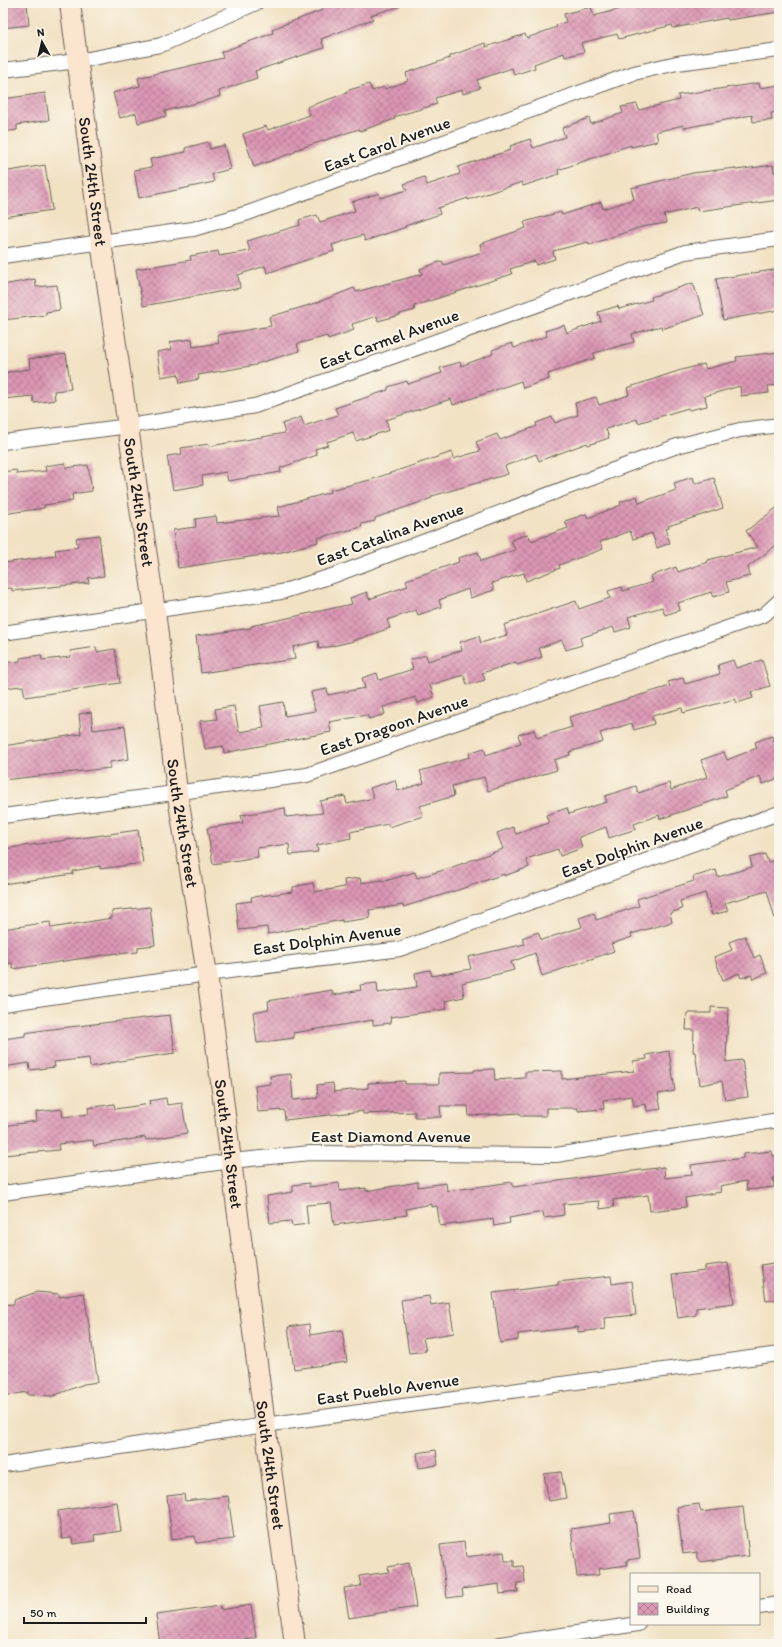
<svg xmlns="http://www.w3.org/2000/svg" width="782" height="1647" viewBox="0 0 782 1647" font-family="Itim,sans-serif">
<defs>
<pattern id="building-cross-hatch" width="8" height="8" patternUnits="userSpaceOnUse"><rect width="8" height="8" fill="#db96b4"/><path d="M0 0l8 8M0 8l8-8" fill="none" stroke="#b17a92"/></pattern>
</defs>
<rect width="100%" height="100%" fill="#fbf7ec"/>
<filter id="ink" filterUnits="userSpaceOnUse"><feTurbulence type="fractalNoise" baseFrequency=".025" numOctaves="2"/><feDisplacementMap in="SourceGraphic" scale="8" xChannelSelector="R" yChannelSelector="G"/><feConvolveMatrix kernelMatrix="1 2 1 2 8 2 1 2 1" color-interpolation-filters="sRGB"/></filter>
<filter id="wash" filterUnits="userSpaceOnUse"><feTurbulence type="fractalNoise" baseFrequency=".012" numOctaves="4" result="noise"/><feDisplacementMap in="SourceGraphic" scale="16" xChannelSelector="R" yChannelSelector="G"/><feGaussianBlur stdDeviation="0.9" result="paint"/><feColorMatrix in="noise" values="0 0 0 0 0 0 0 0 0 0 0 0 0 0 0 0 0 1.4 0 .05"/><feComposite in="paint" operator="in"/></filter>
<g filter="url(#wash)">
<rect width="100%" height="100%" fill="#f2e2c4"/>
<g id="blocks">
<g fill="url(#building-cross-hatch)">
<path d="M3,3H27L29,25L3,28Z"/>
<path d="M320,3H400L401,6L371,15L373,19L321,39L324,48L255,71L257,78L219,91L220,96L212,99L165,111L166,116L138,123L136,113L120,118L113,93L140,86L138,78L223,58L221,52L273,33L272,29L323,10Z"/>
<path d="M618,3H779V12L728,20L727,18L673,28L672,25L619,39L617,34L581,43L584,52L565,57L564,53L534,64L535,68L514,75L512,68L477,80L480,88L463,94L462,90L435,98L437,104L394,117L395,119L360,131L359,129L295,150V152L254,167L243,134L266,126L268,130L310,115L307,107L347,93L346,91L369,84L372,91L384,87L385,89L408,81L406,73L450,58V56L485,43L486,47L525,34L527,38L557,27L556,25L566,22L564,14L591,7L594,16L620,9Z"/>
<path d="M759,83L760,88L779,85V112L771,113L772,120L753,122L752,115L684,128L683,125L656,132L658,141L631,147V145L558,170L559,174L523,186L522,182L468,200V198L438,208L440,214L405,226L406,227L365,241L363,235L332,245L334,251L267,273L265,266L238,275L240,288L143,306L136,269L191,260L190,256L218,251L219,256L250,251L247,241L300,225L299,220L317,215L320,222L355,211L352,202L379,193L380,198L407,190L404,184L424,177L427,185L460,174L458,167L511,150L510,146L530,139L533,148L565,137L562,128L589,118L591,124L623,113L621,107L637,104L639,110L679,100L678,95Z"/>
<path d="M45,93L49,120L17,125V130L3,132V99Z"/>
<path d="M208,142L210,149L224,145L230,169L212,174L214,182L139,198L134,170L152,167L150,159L186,152L185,148Z"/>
<path d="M45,165L52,210L3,217V172Z"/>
<path d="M773,165L774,172H779V200L698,211L697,207L664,215L666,223L641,227L589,245L588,242L553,251L555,259L536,265L535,261L510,269L512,274L414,306L415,310L400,314V315L378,321L377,316L352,324L354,330L328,339L327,336L297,344L299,351L256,364V365L198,375L199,379L180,383L178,374L161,377L157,352L172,349L170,342L192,339L193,347L219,343L217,335L271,326L269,317L316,303L354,288L356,292L422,274L420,269L442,261L444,265L482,252L480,244L526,228L524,222L561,212L562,215L601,202L603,209L634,199L631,188L693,173L735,168L736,170Z"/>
<path d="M779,269V310L723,320L716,279Z"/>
<path d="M35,279L36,287L57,285L60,310L46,312V315L3,320V285Z"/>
<path d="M693,283L704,315L662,329L661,326L632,334L634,342L594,353L595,358L548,374L549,379L523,388L521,381L453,405L451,399L386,420L389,430L356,441L353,433L327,442L328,445L315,449L317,455L280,468L281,472L228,481L226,472L202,476L203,485L173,490L167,456L182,454L181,448L209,444L210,446L285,433L282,424L301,417L304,426L338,415L335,408L388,390V387L407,381L408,384L442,373L440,368L460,362L461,366L493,354L492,350L512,343L514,348L547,336L545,331L564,325L567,333L601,321L598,312L618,306L619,309L652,300L651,297Z"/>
<path d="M779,352V385L768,386L769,393L741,396L740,386L705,396L707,406L689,410L688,408L638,423L637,419L606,429L609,438L588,445L587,443L539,461L536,454L505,466L508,474L432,496V498L375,518V521L361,524L362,527L317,538L318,542L282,552L178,568L173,530L196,527L195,519L216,516L217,523L280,516L278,507L331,492L330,490L370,480L452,452L453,459L480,451L476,442L497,434L500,440L537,426L536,423L552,417L555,423L578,415L575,403L596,397L599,405L629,395L627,388L678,371L704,364L706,369L737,361L736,357Z"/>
<path d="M66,354L71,389L54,391L55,400L34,403L33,396L3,399V373L30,369L29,359Z"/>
<path d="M65,463L66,468L88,465L92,491L72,494L73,501L44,505V508L3,514V472L16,470L17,474L46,471L45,466Z"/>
<path d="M693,477L695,484L714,478L723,508L668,526L669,528L665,529L670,543L657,548L652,533L633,539L630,531L600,542L603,549L559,565L560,568L526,581L524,573L492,583L494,590L470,598L468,589L439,600L441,607L418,615L416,610L387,620L390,628L350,642L319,649L318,641L293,647L295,659L201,673L196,636L251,628V626L352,604L350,598L367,592L369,599L408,586L406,580L459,562L458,558L478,552L481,561L515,550L511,540L528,534L531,541L568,528L565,521L586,514L588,518L621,505L620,502L637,496L639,503L676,490L674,483Z"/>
<path d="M779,506V543L748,567L750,576L726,582L729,592L713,597L711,592L678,603L680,610L665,615L662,607L628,617L631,627L615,632L613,627L580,638L582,645L566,650L562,640L539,648L542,657L517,665L516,662L482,673L485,680L467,685L464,675L430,685L434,697L418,703L416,697L383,707L385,714L369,719L367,715L329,722L331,732L224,753L223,746L205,749L200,721L217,719L215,709L234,706L239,732L264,728L260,706L283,702L285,716L315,711L311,692L327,689L328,695L365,688L362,678L377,673L379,680L413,669L410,660L426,655L428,661L462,650L460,642L479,636L481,643L507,635L504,625L576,601L579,609L610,598L608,591L622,587L623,591L653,582L651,576L676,567L678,572L708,562V560L758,547L746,531Z"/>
<path d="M99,535L104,576L88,578L89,583L12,591V588L3,589V563L56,556L55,550L78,547L76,538Z"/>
<path d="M96,647L97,652L115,649L120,683L25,697L23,686L3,688V663L20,661V658L41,655L42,660L71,657L70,651Z"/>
<path d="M733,660L736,668L762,660L770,686L751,692L753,698L737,703L735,699L683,713L682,708L652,716L654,724L634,730L632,723L600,733L603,742L569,752L570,755L554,760L557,770L488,791L484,777L452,786L454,796L420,806L423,816L389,827L388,824L350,832L351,838L317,845L318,852L290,855L289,844L257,848L258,857L213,864L207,828L243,823L241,815L267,811L285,808L286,817L323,813L320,801L345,796L347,804L374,798L370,788L395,780L398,791L424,783L420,771L470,757L469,753L484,748L486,755L521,743L518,735L534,730L537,738L572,727L569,717L670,686L668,682L683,678L685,684L720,674L718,665Z"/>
<path d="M91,712L93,730L125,726L129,759L110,762V768L3,780V746L81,734L79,714Z"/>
<path d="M772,736L774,742L779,740V778L763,784L760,776L725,790L727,796L660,819L659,815L634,824L636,829L609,838L606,827L579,837L582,848L560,856L558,849L526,859L529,867L504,876V874L458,890L403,907V905L369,910L370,918L342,922V920L268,934L267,927L239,930L236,903L252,901L251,897L293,892V887L313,883L315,892L345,887L344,880L360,878L361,883L382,880V882L415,872L417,878L447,869L503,849L497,833L513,827L516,834L549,823L546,815L567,808L569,814L607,802L605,796L636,786L638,793L669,783L671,790L707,777L701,760L724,752L727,760L757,748L755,742Z"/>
<path d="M138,830L143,863L100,869V866L73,871V874L3,884V849Z"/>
<path d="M765,854L768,862L779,859V919H775L767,891L725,903L728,911L712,915L705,893L680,901L682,909L670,913L672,922L631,934L632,937L611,944L614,951L542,976L535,953L511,962L514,970L462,983L464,997L445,1001L447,1009L390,1017L391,1023L373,1025V1020L293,1033L294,1038L257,1043L253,1012L269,1009L268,1001L332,990L333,995L361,990L360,985L377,983L378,993L417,987L415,973L430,970L432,976L471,969L468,957L525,944L522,938L538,932L541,940L582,927L579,918L594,913L596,920L639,906L637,899L694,881L693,877L716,870L718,877L752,867L750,858Z"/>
<path d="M150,907L155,945L138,947V952L117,954V953L13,969L12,963L3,964V929L50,922L51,928L112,918V911Z"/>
<path d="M745,936L754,958L760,955L767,973L753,979L751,975L741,978L739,973L723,980L714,957L732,950L729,942Z"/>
<path d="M711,1007L728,1008L726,1062L742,1060L748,1097L725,1100L722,1081L700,1085L695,1052H693L694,1030H686L687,1013H711Z"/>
<path d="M170,1015L175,1053L126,1060L90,1067L89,1058L54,1062L55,1067L30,1070L29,1063L3,1067V1039L25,1036V1033L44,1030Z"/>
<path d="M669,1051L675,1091L658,1094L661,1109L647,1111L646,1104L634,1106L632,1096L603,1100L604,1109L578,1111V1108H546V1116H520V1113L469,1116L468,1106H440L441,1117H415V1112L363,1114V1111L285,1120L284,1110L258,1112L255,1086L271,1084L270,1076L291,1074L293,1100L318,1098L317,1085L333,1083L334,1092L368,1088V1083L405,1081V1084H439V1073L474,1072V1070L494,1069L495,1080L525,1078V1072L562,1071V1079L634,1071L633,1061L647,1059L646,1055Z"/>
<path d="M166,1098L167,1105L182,1103L187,1133L146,1140L145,1137L94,1146L93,1140L58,1144L59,1150L3,1155V1126L37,1121L36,1112L62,1109L63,1117L89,1114L88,1108L114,1104L115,1109L150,1104L149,1101Z"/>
<path d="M772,1151L773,1156L779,1155V1177L773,1178L774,1187L747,1190L746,1181L720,1186L721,1192L685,1198L686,1207L650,1211L648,1195L613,1200L614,1207L600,1209L599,1201L563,1204L564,1215L544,1218L543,1212L509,1218L510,1223L494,1226L493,1219L440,1226L437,1206L431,1207V1204L406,1209L407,1215L334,1225L331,1203L306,1205L308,1224L292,1226L291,1221L270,1223L267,1196L293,1192V1185L309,1183V1187L339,1183L340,1191L366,1188V1191L418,1182V1187L446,1183L447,1191L512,1182L513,1187L664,1167L665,1178L692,1175L691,1165L743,1158V1154Z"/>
<path d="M779,1262V1299L766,1301L761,1265Z"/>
<path d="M728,1263L734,1303L696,1308V1315L678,1318L672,1275L705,1271V1266Z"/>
<path d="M611,1276L612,1284L632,1281L636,1315L604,1318L605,1329L578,1332V1327L518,1334V1340L500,1343L493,1293L558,1285V1282Z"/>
<path d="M37,1292L59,1294V1297L84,1293L98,1382L84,1384L53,1396L28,1395V1392L3,1396V1305L14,1304V1300Z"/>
<path d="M429,1296L431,1305L449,1302L454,1333L423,1338L426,1351L409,1353L401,1300Z"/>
<path d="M309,1324L310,1335L342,1330L347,1362L294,1369L288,1327Z"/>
<path d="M436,1450L438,1465L419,1468L417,1453Z"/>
<path d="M561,1472L566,1498L549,1501L544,1474Z"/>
<path d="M184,1494L185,1501L228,1496L234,1539L196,1543L195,1536L172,1539L167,1496Z"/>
<path d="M117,1502L121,1531L94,1535L95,1541L73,1544L72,1538L62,1539L58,1511Z"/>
<path d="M699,1504L701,1512L743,1507L749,1556L699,1562L697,1552L683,1554L677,1507Z"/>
<path d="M634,1511L640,1558L627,1560V1565L598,1569L599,1575L577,1577L571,1529L611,1523L610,1514Z"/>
<path d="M464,1542L466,1557L504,1552L505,1561H514V1567L523,1566L525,1582L517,1583L518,1592L500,1594L499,1584L462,1589L463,1596L447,1598L440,1545Z"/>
<path d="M409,1563L416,1607L349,1618L344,1588L361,1586L359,1576L389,1572L388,1567Z"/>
<path d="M251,1605L256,1638L225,1644H160L156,1615L220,1606V1610Z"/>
</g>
</g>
</g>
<g filter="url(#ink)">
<use href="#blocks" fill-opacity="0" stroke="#676157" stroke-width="1"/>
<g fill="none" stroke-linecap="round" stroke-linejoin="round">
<defs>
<g id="street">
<path d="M3,70L78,61L161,45L256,3"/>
<path d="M3,256L193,229L248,213L634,73L677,63L779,50"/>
<path d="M3,442L129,426L255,406L685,252L779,239"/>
<path d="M3,633L281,592L335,575L677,446L740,430L779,425"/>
<path d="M3,816L307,775L764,615L779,601"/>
<path d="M3,1004L207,974L400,949L779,813"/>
<path d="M3,1193L231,1161L310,1153L556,1155L779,1120"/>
<path d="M3,1465L265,1425L779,1354"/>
<path d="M759,1607L779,1604"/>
<path d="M500,1644L638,1624"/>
</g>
<g id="secondary">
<path id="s1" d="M70,3L101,242L155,611L177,791L207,974L265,1425L295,1644"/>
</g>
</defs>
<use href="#street" stroke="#676157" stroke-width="16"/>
<use href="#secondary" stroke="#676157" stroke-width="22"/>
<use href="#street" stroke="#fff" stroke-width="14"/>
<use href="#secondary" stroke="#fbe5cf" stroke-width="20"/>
</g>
</g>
<g text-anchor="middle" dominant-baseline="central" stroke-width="4" stroke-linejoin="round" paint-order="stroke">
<g font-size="17" fill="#1c1c1c" stroke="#fbf7ec">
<text transform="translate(387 144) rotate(-20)">East Carol Avenue</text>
<text stroke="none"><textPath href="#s1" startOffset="180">South 24th Street</textPath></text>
<text transform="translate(389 339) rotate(-20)">East Carmel Avenue</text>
<text stroke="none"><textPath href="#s1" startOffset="504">South 24th Street</textPath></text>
<text transform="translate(390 534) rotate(-20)">East Catalina Avenue</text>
<text transform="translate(394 725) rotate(-19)">East Dragoon Avenue</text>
<text stroke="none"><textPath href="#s1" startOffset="828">South 24th Street</textPath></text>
<text transform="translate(632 847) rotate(-20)">East Dolphin Avenue</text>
<text transform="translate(327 939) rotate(-8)">East Dolphin Avenue</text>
<text x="391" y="1136">East Diamond Avenue</text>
<text stroke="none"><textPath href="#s1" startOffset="1152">South 24th Street</textPath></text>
<text transform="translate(388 1389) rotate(-8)">East Pueblo Avenue</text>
<text stroke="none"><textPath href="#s1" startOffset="1476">South 24th Street</textPath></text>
</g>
</g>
<rect width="782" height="1647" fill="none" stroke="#fbf7ec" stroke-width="16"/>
<rect x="630" y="1573" width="130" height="52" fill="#fbf7ec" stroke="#a29f99"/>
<rect x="638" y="1586" width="20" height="6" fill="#fbe5cf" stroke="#a29f99"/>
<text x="666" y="1593" font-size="12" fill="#1c1c1c">Road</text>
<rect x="638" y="1603" width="20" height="12" fill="url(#building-cross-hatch)" stroke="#a29f99"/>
<text x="666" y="1613" font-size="12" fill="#1c1c1c">Building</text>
<g transform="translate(42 42) rotate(352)" stroke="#fbf7ec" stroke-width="3" paint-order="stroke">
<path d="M0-3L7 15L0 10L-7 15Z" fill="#1c1c1c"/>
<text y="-6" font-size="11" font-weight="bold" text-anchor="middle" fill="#1c1c1c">N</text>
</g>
<path d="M24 1617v6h122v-6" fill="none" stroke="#1c1c1c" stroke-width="2"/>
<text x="30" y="1617" font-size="12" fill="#1c1c1c" stroke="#fbf7ec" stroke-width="3" paint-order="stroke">50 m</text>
</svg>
